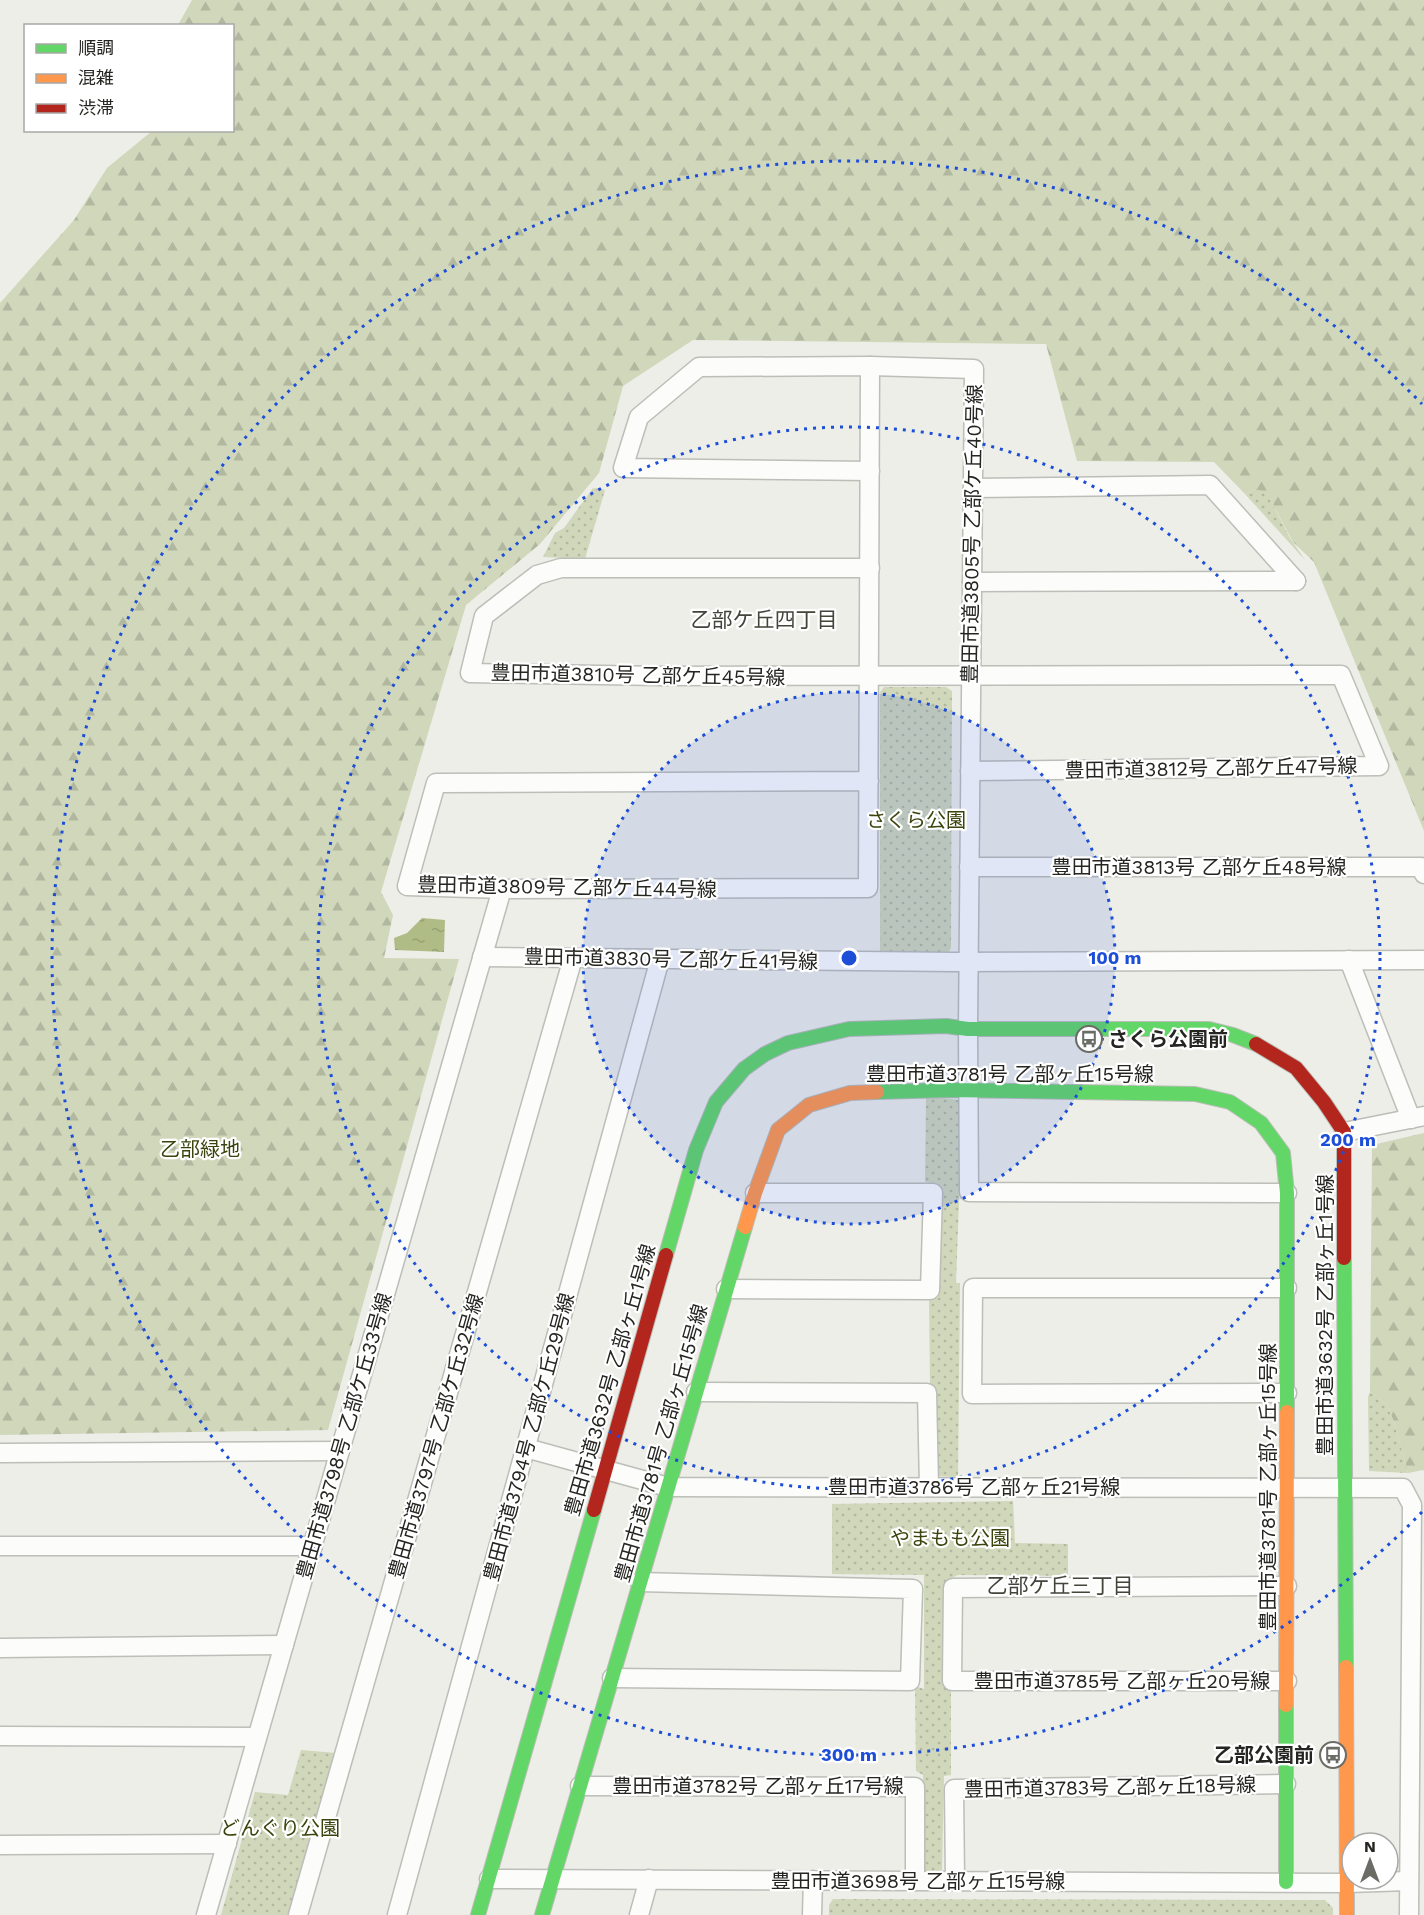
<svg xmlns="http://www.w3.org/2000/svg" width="1424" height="1915" viewBox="0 0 1424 1915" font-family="'Work Sans','Noto Sans JP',sans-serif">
<defs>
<pattern id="forest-firs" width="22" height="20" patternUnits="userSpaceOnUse" patternTransform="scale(1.5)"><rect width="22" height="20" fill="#d0d7ba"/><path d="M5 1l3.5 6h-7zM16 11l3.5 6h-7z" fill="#b2b8a0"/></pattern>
<pattern id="park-dots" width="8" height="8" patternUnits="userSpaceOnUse" patternTransform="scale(1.5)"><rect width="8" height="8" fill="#d0d7ba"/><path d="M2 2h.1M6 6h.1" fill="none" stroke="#b2b8a0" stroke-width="1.8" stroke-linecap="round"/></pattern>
<pattern id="water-ripples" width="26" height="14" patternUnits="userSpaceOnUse" patternTransform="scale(1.5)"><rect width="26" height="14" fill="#b0bc86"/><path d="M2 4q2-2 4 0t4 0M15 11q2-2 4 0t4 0" fill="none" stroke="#97a173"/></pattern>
</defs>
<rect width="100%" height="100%" fill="#eceee7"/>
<g fill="url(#forest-firs)">
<path d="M192,0H1424V831L1314,562L1293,542L1270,499L1257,489L1245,494L1214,462L1077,461L1046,344L693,340L623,386L599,473L540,544L466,605L381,892L393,915L384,958L459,959L328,1430L0,1435V303L74,220L107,168L152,131L232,130V26L178,25Z"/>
<path d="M1424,1133V1471L1423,1470L1408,1473L1394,1422L1387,1405L1370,1392L1372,1145Z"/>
</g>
<g fill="url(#park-dots)">
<path d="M593,488L605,490L585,559L543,557L555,533L564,528Z"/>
<path d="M1257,489L1268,495L1290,538L1305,560L1245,494Z"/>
<path d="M884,687H946L952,691L951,948L948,953L880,954V692Z"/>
<path d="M926,1096L959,1100V1201L956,1283H960L958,1477L936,1476L935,1387L930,1384L929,1297L938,1298V1184L925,1182Z"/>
<path d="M1370,1392L1387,1405L1394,1422L1408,1473L1369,1471L1368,1397Z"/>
<path d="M1013,1501L1015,1543L1068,1544V1576L958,1575L947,1580L944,1686L951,1689V1775L944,1776L942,1872L925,1873L922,1866L923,1775L916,1771L915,1686L924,1689V1575L832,1574V1504Z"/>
<path d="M301,1750L336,1753L290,1915H221L255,1792L288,1795Z"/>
<path d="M833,1899L1325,1900L1333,1908V1915H829V1905Z"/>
</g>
<path fill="url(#water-ripples)" d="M422,918L445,920L444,952L395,950L394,938L407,933Z"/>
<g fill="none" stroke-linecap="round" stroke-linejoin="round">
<defs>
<g id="street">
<path d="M870,471L623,468L639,417L699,367L870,366L974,369L968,1029L969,1192L1287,1193"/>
<path d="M973,488L1210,485L1296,581"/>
<path d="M870,568H561L537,575L484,616L470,673L661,676L1341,675L1379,766L970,771"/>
<path d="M972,582L1296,581"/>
<path d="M869,781L436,783L407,886L502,889L868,888C869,714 870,540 870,366"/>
<path d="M969,867H1421L1424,874"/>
<path d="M482,957L955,962L1424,960"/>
<path d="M1349,960L1411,1119"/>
<path d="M1344,1132L1424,1116"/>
<path d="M726,1289L930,1290L933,1193H755"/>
<path d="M696,1392L927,1393L929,1487"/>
<path d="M1287,1393L972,1394L973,1288H1287"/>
<path d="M526,1448L668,1487L1403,1488L1412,1505L1409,1915"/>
<path d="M0,1453L340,1451"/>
<path d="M0,1546H313"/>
<path d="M0,1648L284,1645"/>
<path d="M612,1678L910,1681L913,1589L640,1582"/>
<path d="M1287,1681H952L953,1588L1287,1586"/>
<path d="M0,1736L257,1737"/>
<path d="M580,1786L915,1787V1881"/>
<path d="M0,1845L227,1844"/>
<path d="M489,1879L1348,1883L1409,1881"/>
<path d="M955,1881L954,1789L1286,1784"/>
<path d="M206,1915L502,889"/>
<path d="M298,1915L573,958"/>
<path d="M397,1915L660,959"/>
<path d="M639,1915L649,1879"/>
<path d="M812,1915L813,1880"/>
</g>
<g id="fast">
<path d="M877,1092L949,1090L1195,1094L1230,1102L1261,1123L1283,1153L1287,1193V1412"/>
<path d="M666,1255L696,1150L716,1102L744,1069L765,1054L788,1043L849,1029L946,1026L968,1029H1209L1233,1035L1256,1044"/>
<path d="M1344,1258L1346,1667"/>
<path d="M1286,1882V1705"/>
<path d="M478,1915L594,1510"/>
<path d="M542,1915L745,1227"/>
</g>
<g id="slow">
<path d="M745,1227L755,1193L778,1130L809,1105L850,1093L877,1092"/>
<path d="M1346,1667L1347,1915"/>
<path d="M1286,1705L1287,1412"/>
</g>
<g id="jam">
<path d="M1256,1044L1296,1068L1324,1102L1344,1132V1258"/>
<path d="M594,1510L666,1255"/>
</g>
</defs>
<use href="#street" stroke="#bcbeb8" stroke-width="21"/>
<use href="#fast" stroke="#bcbeb8" stroke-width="16"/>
<use href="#slow" stroke="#bcbeb8" stroke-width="16"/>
<use href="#jam" stroke="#bcbeb8" stroke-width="16"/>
<use href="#street" stroke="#fcfcfb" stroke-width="18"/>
<use href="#fast" stroke="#63d668" stroke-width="14"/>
<use href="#slow" stroke="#ff974d" stroke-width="14"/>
<use href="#jam" stroke="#b3261e" stroke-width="14"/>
</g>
<circle cx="849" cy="958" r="266" fill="#1d4ed8" fill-opacity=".12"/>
<g fill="none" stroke="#1d4ed8" stroke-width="3" stroke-dasharray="3 6">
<circle cx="849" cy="958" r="266"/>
<circle cx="849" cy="958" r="531"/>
<path d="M1422 1512A797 797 0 1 1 1422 404"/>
</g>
<defs>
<symbol id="bus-ring" viewBox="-11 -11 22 22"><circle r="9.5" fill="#fff" stroke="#6b6c66" stroke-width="1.5"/><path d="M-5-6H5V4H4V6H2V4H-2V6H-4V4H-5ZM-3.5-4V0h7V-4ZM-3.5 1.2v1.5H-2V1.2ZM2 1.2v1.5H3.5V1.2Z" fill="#6b6c66"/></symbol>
</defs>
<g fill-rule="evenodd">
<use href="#bus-ring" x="1074" y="1024" width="30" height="30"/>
<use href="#bus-ring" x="1318" y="1740" width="30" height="30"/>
</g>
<g text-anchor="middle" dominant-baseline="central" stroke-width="4.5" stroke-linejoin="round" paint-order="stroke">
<g font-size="20" fill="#252621" stroke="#fff">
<text transform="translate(972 534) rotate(-89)">豊田市道3805号 乙部ケ丘40号線</text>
<text transform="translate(638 675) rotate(1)">豊田市道3810号 乙部ケ丘45号線</text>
<text transform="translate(1211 768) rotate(-1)">豊田市道3812号 乙部ケ丘47号線</text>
<text x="1199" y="867">豊田市道3813号 乙部ケ丘48号線</text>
<text transform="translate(567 887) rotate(1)">豊田市道3809号 乙部ケ丘44号線</text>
<text transform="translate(671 959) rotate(1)">豊田市道3830号 乙部ケ丘41号線</text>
<text x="1010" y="1074">豊田市道3781号 乙部ヶ丘15号線</text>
<text transform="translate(1325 1315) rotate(-90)">豊田市道3632号 乙部ヶ丘1号線</text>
<text transform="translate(610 1380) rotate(-74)">豊田市道3632号 乙部ヶ丘1号線</text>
<text transform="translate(344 1436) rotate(-74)">豊田市道3798号 乙部ケ丘33号線</text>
<text transform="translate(436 1436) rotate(-74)">豊田市道3797号 乙部ケ丘32号線</text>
<text transform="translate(529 1437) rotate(-75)">豊田市道3794号 乙部ケ丘29号線</text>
<text transform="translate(661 1443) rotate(-74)">豊田市道3781号 乙部ヶ丘15号線</text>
<text x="974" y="1487">豊田市道3786号 乙部ヶ丘21号線</text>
<text transform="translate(1268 1487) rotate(-90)">豊田市道3781号 乙部ヶ丘15号線</text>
<text x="1122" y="1681">豊田市道3785号 乙部ヶ丘20号線</text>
<text x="758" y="1786">豊田市道3782号 乙部ヶ丘17号線</text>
<text transform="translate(1110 1787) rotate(-1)">豊田市道3783号 乙部ヶ丘18号線</text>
<text x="918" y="1881">豊田市道3698号 乙部ヶ丘15号線</text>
</g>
<g font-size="20" fill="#3a440c" stroke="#fff">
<text x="916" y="820">さくら公園</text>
<text x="200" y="1149">乙部緑地</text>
<text x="950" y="1538">やまもも公園</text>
<text x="280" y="1828">どんぐり公園</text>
</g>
<g font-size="20" font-weight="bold" fill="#252621" stroke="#fff" text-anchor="start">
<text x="1108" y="1039">さくら公園前</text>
<text x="1314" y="1755" text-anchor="end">乙部公園前</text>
</g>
<g font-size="21" fill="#42453a" stroke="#fff">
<text x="764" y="619">乙部ケ丘四丁目</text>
<text x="1060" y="1585">乙部ケ丘三丁目</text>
</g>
</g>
<circle cx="849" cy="958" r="9" fill="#1d4ed8" stroke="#fff" stroke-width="3"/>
<g font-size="18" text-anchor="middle" font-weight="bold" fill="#1d4ed8" stroke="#fff" stroke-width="4.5" stroke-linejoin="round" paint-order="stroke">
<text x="1115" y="964">100 m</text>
<text x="1348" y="1146">200 m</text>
<text x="849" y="1761">300 m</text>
</g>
<rect x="24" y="24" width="210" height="108" fill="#ffffff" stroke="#a8a8a6" stroke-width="1.5"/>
<rect x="36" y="44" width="30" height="9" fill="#63d668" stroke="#a8a8a6" stroke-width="1.5"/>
<text x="78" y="54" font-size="18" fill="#252621">順調</text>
<rect x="36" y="74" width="30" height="9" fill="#ff974d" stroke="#a8a8a6" stroke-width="1.5"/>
<text x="78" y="84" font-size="18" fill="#252621">混雑</text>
<rect x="36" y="104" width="30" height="9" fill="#b3261e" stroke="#a8a8a6" stroke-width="1.5"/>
<text x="78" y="114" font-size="18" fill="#252621">渋滞</text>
<g transform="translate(1370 1861)"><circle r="28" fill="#ffffff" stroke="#a8a8a6" stroke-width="1.5"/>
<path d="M0-4.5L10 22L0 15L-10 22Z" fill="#6b6c66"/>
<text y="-9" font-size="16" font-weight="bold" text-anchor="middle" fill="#252621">N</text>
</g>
</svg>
